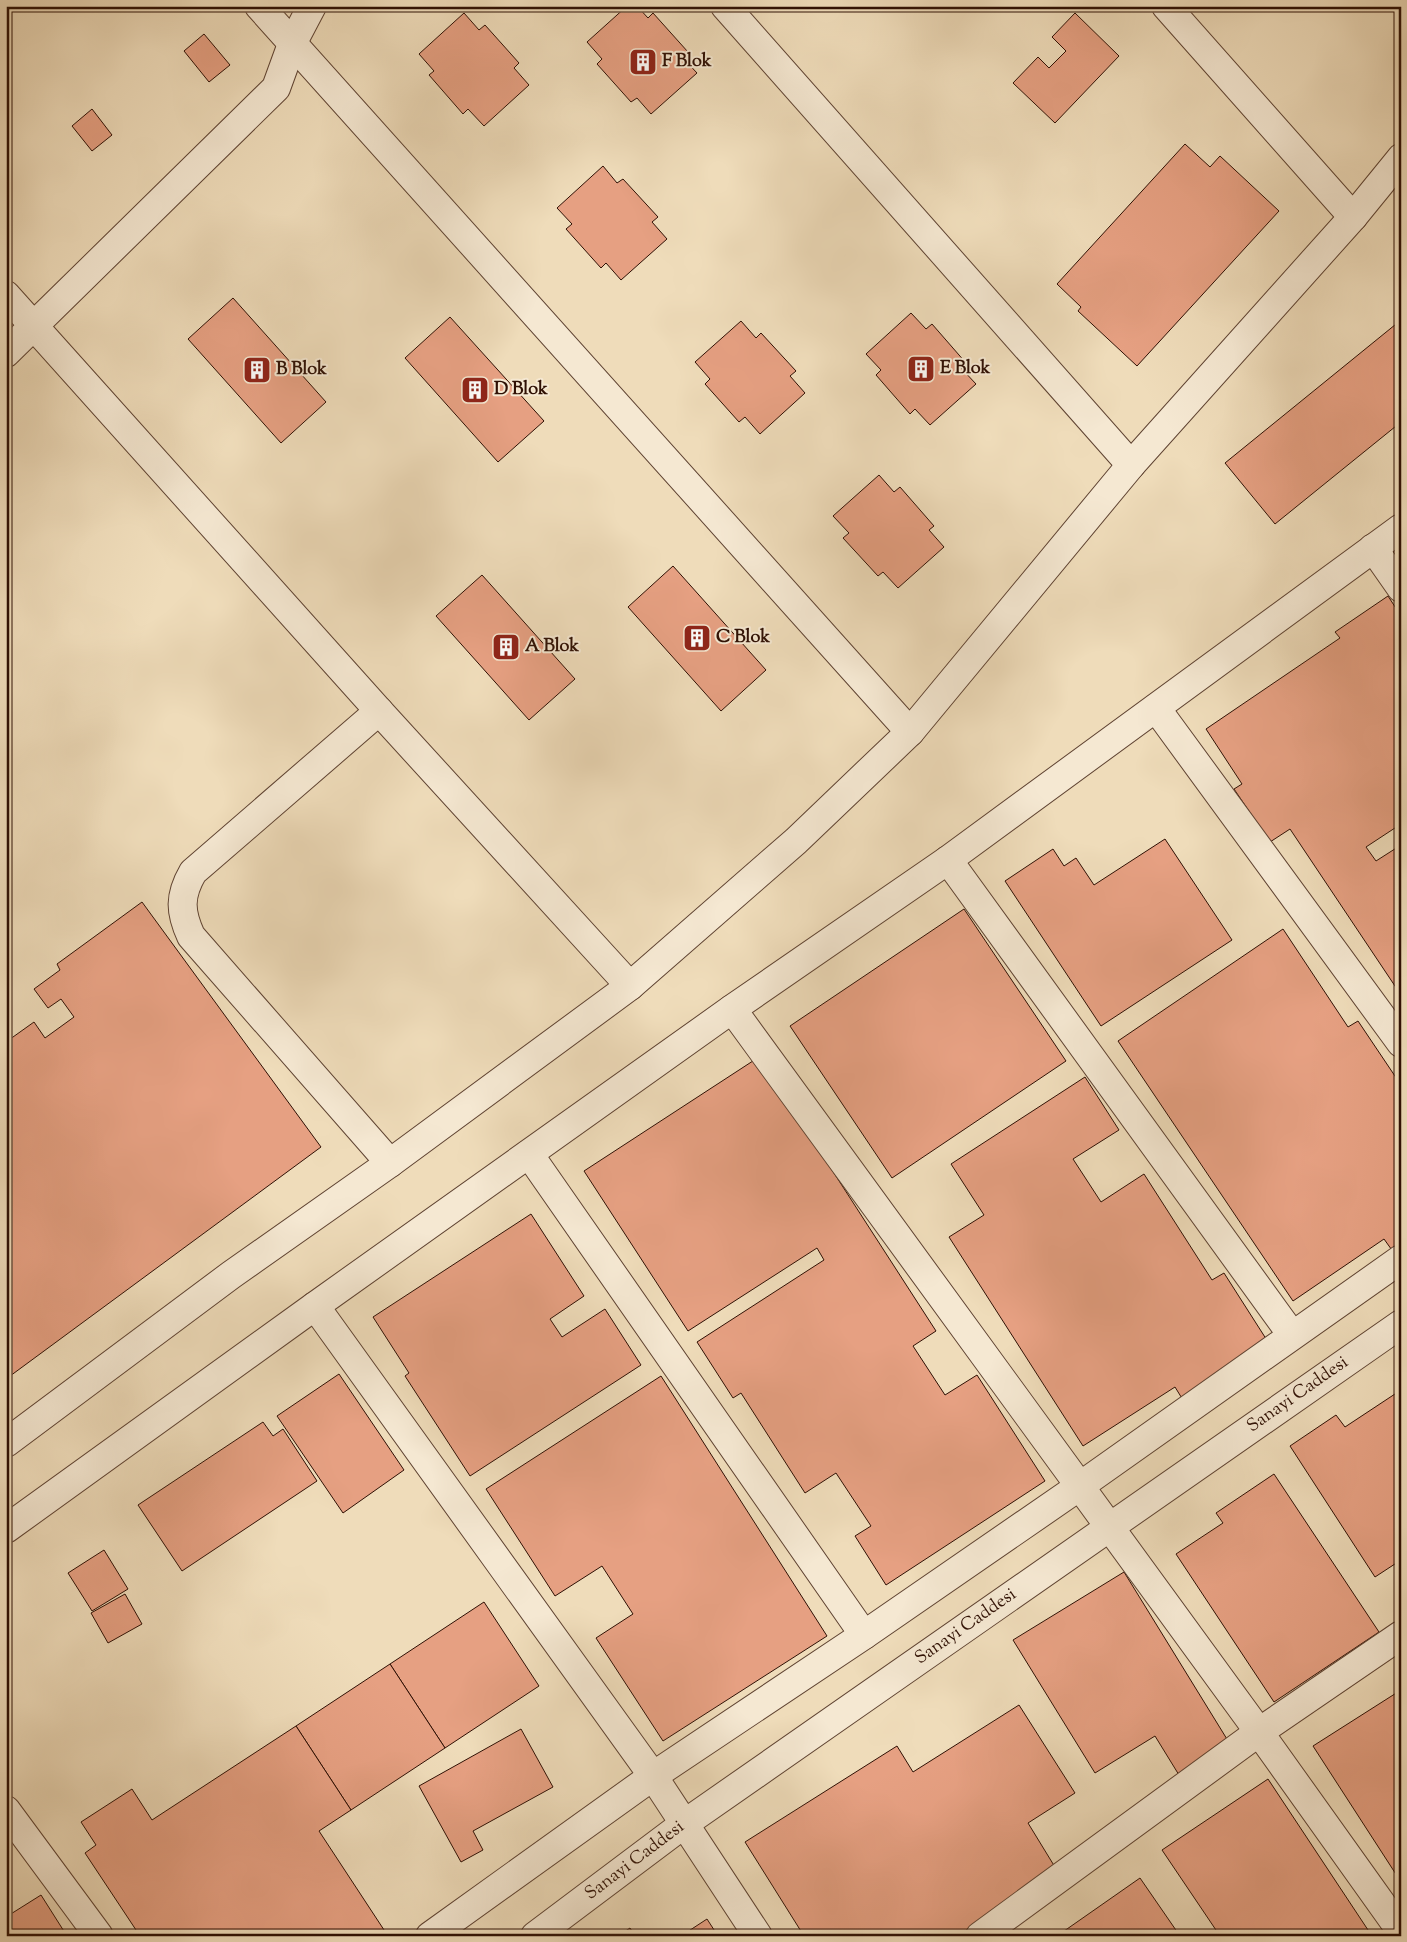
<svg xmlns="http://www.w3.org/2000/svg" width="1407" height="1942" viewBox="0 0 1407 1942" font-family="'Sorts Mill Goudy',serif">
<rect width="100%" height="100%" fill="#efdcba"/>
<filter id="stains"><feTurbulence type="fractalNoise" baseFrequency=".004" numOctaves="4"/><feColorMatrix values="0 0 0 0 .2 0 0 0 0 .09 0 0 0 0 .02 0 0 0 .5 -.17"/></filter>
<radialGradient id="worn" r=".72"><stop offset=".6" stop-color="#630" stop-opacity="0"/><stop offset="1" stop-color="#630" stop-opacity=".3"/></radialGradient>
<g fill="#e6a082" stroke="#2f1004">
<path d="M627,6H637L648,18L653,13L688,52L682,57L697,73L651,114L637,98L631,102L597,64L602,59L587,42Z"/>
<path d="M464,13L479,30L485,25L519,63L514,68L529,85L484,126L468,109L463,114L429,75L434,71L419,54Z"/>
<path d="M1075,13L1119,56L1055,123L1013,83L1038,57L1049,68L1066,51L1052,37Z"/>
<path d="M204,34L230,65L209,82L184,51Z"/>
<path d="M92,109L112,135L92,151L72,126Z"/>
<path d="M1185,144L1210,167L1220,156L1279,211L1137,366L1078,311L1081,307L1057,284Z"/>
<path d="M603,166L617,183L623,179L658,217L652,222L667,239L621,280L606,263L601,268L566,229L572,224L557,208Z"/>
<path d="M233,298L326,402L281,443L188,339Z"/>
<path d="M911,313L926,329L932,324L966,363L961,368L976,384L930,425L915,409L910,414L876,375L881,370L866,354Z"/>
<path d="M450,317L544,421L498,462L405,358Z"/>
<path d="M1401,320V422L1275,524L1225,463Z"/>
<path d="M741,321L756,338L761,333L796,371L790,376L805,393L760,434L745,417L739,422L705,384L710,379L695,362Z"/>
<path d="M879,475L894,492L900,487L934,526L929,530L944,547L898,588L883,572L878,576L843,538L849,533L833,516Z"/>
<path d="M673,566L766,670L721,711L628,607Z"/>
<path d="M482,575L575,679L529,720L436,616Z"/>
<path d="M1388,596L1401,616V824L1366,847L1376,861L1401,845V995L1290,829L1270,842L1234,789L1242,784L1206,729L1340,638L1335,632Z"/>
<path d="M1165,839L1232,940L1101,1026L1005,881L1053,849L1064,866L1076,858L1094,885Z"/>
<path d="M142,902L321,1147L6,1379V1042L34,1022L45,1038L74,1017L61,999L48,1008L34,989L60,970L57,964Z"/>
<path d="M964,909L1066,1061L892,1178L790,1026Z"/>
<path d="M1283,929L1348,1027L1358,1021L1401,1085V1248L1394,1253L1384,1239L1293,1301L1118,1041Z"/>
<path d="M759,1057L936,1331L913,1346L945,1395L977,1375L1045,1481L886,1585L855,1536L871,1526L836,1473L805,1493L741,1393L733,1398L697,1342L824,1260L817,1248L688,1331L584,1171Z"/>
<path d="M1085,1077L1119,1130L1073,1159L1101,1202L1144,1174L1212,1280L1224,1273L1270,1345L1183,1400L1175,1387L1083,1446L949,1237L984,1215L951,1164Z"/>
<path d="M531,1214L584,1296L550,1319L562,1337L605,1309L641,1365L470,1476L405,1376L409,1373L373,1317Z"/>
<path d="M339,1374L404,1470L343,1513L277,1416Z"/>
<path d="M661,1376L827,1636L663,1741L596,1638L633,1614L602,1566L555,1596L486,1489Z"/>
<path d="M1401,1390V1560L1375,1577L1290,1446L1336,1415L1345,1427Z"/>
<path d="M263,1422L273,1436L283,1429L317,1481L182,1571L138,1505Z"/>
<path d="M1274,1474L1379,1632L1274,1702L1176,1554L1223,1523L1216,1513Z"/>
<path d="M104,1550L128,1589L92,1611L68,1573Z"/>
<path d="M1124,1572L1230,1744L1179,1775L1155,1736L1095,1773L1013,1640Z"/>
<path d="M125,1594L142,1624L108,1643L91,1613Z"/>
<path d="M484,1602L539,1686L445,1748L390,1664Z"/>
<path d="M390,1664L445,1748L351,1810L296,1726Z"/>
<path d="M1401,1690V1882L1313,1746Z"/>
<path d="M1019,1705L1075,1793L1028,1823L1058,1872L957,1936H804L745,1842L897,1746L913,1772Z"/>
<path d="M296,1726L351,1810L319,1831L388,1936H140L85,1853L96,1845L81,1822L132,1789L152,1820Z"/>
<path d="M521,1729L553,1787L473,1831L483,1850L461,1862L419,1786Z"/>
<path d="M1268,1779L1372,1936H1220L1162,1850Z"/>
<path d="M1140,1878L1180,1936H1057Z"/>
<path d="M41,1895L67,1936H6V1917Z"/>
<path d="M707,1919L718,1936H681Z"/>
<path d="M630,1928L635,1936H618Z"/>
</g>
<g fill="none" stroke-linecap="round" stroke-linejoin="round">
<defs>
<g id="minor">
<path d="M259,6L910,732"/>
<path d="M725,6L1131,465"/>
<path d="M1166,6L1353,217"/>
<path d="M6,295L379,711L630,986"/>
<path d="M6,353L276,88L292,44L312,6"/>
<path d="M1373,548L1401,588"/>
<path d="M1156,708L1401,1043"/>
<path d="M379,711L193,872C179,896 180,912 191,936L390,1163"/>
<path d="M948,860L1292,1335"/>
<path d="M732,1009L1259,1732L1401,1931"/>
<path d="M529,1154L864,1635"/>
<path d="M315,1306L653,1776L758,1936"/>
<path d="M6,1443L231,1275L390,1163L630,986L796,841L910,732L1131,465L1353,217L1401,158"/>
<path d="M6,1529L315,1306L732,1009L948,860L1401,528"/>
<path d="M6,1810L99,1936"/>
<path d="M430,1936L653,1776L864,1635L1080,1486L1401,1259"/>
<path d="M535,1936L684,1824L1401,1324"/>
<path d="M980,1936L1259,1732L1401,1635"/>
</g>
</defs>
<use href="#minor" stroke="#5f4332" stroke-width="30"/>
<use href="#minor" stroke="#f5e8d2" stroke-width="28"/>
</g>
<defs>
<symbol id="building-square" viewBox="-11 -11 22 22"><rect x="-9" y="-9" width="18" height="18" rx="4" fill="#8f2418" stroke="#f5e8d2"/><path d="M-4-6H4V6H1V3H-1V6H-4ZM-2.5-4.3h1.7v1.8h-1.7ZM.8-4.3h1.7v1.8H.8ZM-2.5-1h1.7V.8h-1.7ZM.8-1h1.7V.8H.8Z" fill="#fff"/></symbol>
</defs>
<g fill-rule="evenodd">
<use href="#building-square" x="627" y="46" width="32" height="32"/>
<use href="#building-square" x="905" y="353" width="32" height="32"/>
<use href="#building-square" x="241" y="354" width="32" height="32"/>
<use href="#building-square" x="459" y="374" width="32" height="32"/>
<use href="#building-square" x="681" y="622" width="32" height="32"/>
<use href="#building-square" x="490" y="631" width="32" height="32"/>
</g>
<g text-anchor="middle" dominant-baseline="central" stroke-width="4" stroke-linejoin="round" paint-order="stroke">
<g font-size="18" font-weight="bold" fill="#2f1004" stroke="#f5e8d2" text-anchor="start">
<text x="662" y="62">F Blok</text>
<text x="940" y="369">E Blok</text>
<text x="276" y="370">B Blok</text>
<text x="494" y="390">D Blok</text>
<text x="716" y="638">C Blok</text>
<text x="525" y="647">A Blok</text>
</g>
<g font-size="18" fill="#2f1004" stroke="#f5e8d2">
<text transform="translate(1298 1395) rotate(-35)">Sanayi Caddesi</text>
<text transform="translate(966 1627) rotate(-35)">Sanayi Caddesi</text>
<text transform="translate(635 1861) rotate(-37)">Sanayi Caddesi</text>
</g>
</g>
<rect width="1407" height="1942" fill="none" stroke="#efdcba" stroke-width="25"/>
<rect x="8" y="8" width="1392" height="1927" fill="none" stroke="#2f1004" stroke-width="2.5"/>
<rect x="12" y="12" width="1382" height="1917" fill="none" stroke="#2f1004"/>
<rect width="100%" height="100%" filter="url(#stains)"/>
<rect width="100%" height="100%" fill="url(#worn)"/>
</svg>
